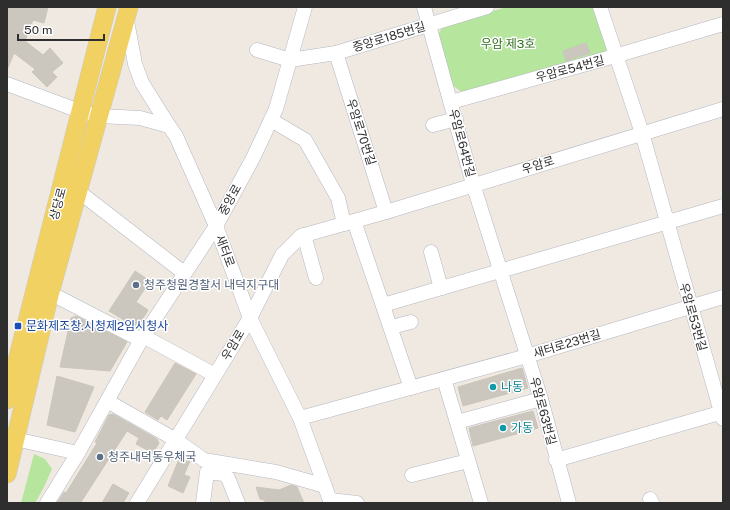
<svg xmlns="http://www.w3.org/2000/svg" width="730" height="510" viewBox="0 0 730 510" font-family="'Public Sans','Noto Sans KR',sans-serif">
<rect width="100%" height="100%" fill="#efe9e1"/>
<g fill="#b6e59e">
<path d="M507,7H594L607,47L604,55L463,93L452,85L436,37L444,25Z"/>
<path d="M34,454L45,459L52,469L44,487L35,503H21Z"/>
</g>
<g fill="#cbc7bf" stroke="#cbc5ba">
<path d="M7,7H48L44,23L33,20L25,41L43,55L50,48L63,63L52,72L57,77L47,87L32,72L35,69L14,53L7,70Z"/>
<path d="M586,43L590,53L566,61L563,51Z"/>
<path d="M135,271L150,281L136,302L148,310L137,328L109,311Z"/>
<path d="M76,316L127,342L110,371L60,367L71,318Z"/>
<path d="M175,363L196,374L167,420L161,416L158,420L145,412Z"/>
<path d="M522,368L528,388L463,406L458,387Z"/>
<path d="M57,376L94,387L75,432L47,425Z"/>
<path d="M533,411L538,428L473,446L469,428Z"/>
<path d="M113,414L157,439L159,443L153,453L136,444L139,438L127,431L81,502L82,503H57L64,492L66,493L97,443L95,442L109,415Z"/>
<path d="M184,456L190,461L184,475L190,477L183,493L168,486L180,457Z"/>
<path d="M113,484L129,493L123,503H102Z"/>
<path d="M291,485L297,487L304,503H266L264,500L260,499L256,487L279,490Z"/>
</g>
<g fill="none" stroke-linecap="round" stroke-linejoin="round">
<defs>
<g id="minor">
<path d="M424,7L473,184L541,399L569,503"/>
<path d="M600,7L642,133L723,419"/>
<path d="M127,21L135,64L142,83L169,126"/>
<path d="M257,50L290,60L336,53L487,7"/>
<path d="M336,53L386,212"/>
<path d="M7,84L82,112L99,116L140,118L169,126L176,136L216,226L250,318L300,418L331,503"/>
<path d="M451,102L615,56L723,24"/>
<path d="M271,120L305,140L338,198L344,224"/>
<path d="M433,125L456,119"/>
<path d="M78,191L184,273"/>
<path d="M354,221L411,388"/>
<path d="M304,235L316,278"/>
<path d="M431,252L441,288"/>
<path d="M50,293L141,340"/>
<path d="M383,305L723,206"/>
<path d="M391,327L411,322"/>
<path d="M143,336L215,375"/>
<path d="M444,379L481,503"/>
<path d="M107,401L176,440L204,460L276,472L325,486"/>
<path d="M300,418L527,356L723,297"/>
<path d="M457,422L541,399"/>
<path d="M15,439L78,453"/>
<path d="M556,460L723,412"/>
<path d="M412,475L468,461"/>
<path d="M650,499L652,503"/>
<path d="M330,500L357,503"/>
<path d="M47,503L78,453L141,340L216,226L253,158L276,109L305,7"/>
<path d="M137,503L250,318L282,255L301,236L386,212L723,109"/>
<path d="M203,503L207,472L224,474L228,478L238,503"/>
</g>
<g id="major">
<path d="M7,400L107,7"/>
<path d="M7,474L50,293L129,7"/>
</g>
</defs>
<use href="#minor" stroke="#b4b7c1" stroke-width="15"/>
<use href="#major" stroke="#c9c9c9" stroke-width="19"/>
<use href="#minor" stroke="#fff" stroke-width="14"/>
<use href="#major" stroke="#f2d163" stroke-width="18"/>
</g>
<g fill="#5c6f8a" stroke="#fff" stroke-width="1.5">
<circle cx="136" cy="285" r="4"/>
<circle cx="100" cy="457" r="4"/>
</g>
<rect fill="#1a4fb4" stroke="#fff" stroke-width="1.5" x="14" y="322" width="8" height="8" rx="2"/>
<g fill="#0f9aa8" stroke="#fff" stroke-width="1.5">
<circle cx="493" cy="387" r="4"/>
<circle cx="503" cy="428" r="4"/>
</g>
<g text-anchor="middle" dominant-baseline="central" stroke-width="3" stroke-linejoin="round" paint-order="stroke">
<g font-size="12" fill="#2e2e2e" stroke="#fff">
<text transform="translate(389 37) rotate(-17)">중앙로185번길</text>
<text transform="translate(570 69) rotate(-15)">우암로54번길</text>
<text transform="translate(361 132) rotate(72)">우암로70번길</text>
<text transform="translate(462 143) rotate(75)">우암로64번길</text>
<text transform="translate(538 165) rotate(-17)">우암로</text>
<text transform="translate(230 200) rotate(-61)">중앙로</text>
<text transform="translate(58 204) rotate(-75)">상당로</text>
<text transform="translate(225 251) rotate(70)">새터로</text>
<text transform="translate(693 317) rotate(74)">우암로53번길</text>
<text transform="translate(567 344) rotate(-17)">새터로23번길</text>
<text transform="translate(233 345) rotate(-59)">우암로</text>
<text transform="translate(543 411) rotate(75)">우암로63번길</text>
</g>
<g font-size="12" fill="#2c6e1b" stroke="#fff">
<text x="508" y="44">우암 제3호</text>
</g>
<g font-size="12" fill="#4e5e75" stroke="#fff" text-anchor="start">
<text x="144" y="285">청주청원경찰서 내덕지구대</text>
<text x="108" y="457">청주내덕동우체국</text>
</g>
<g font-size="12" fill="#164399" stroke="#fff" text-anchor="start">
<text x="26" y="326">문화제조창.시청제2임시청사</text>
</g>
<g font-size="12" fill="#0d838f" stroke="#fff" text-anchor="start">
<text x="501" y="387">나동</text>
<text x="511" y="428">가동</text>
</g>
</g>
<rect width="730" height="510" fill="none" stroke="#2e2e2e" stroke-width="16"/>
<path d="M18 34v6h86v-6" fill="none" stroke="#2e2e2e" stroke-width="2"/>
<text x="24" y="34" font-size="12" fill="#2e2e2e" stroke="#ffffff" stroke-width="3" paint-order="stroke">50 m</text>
</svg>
